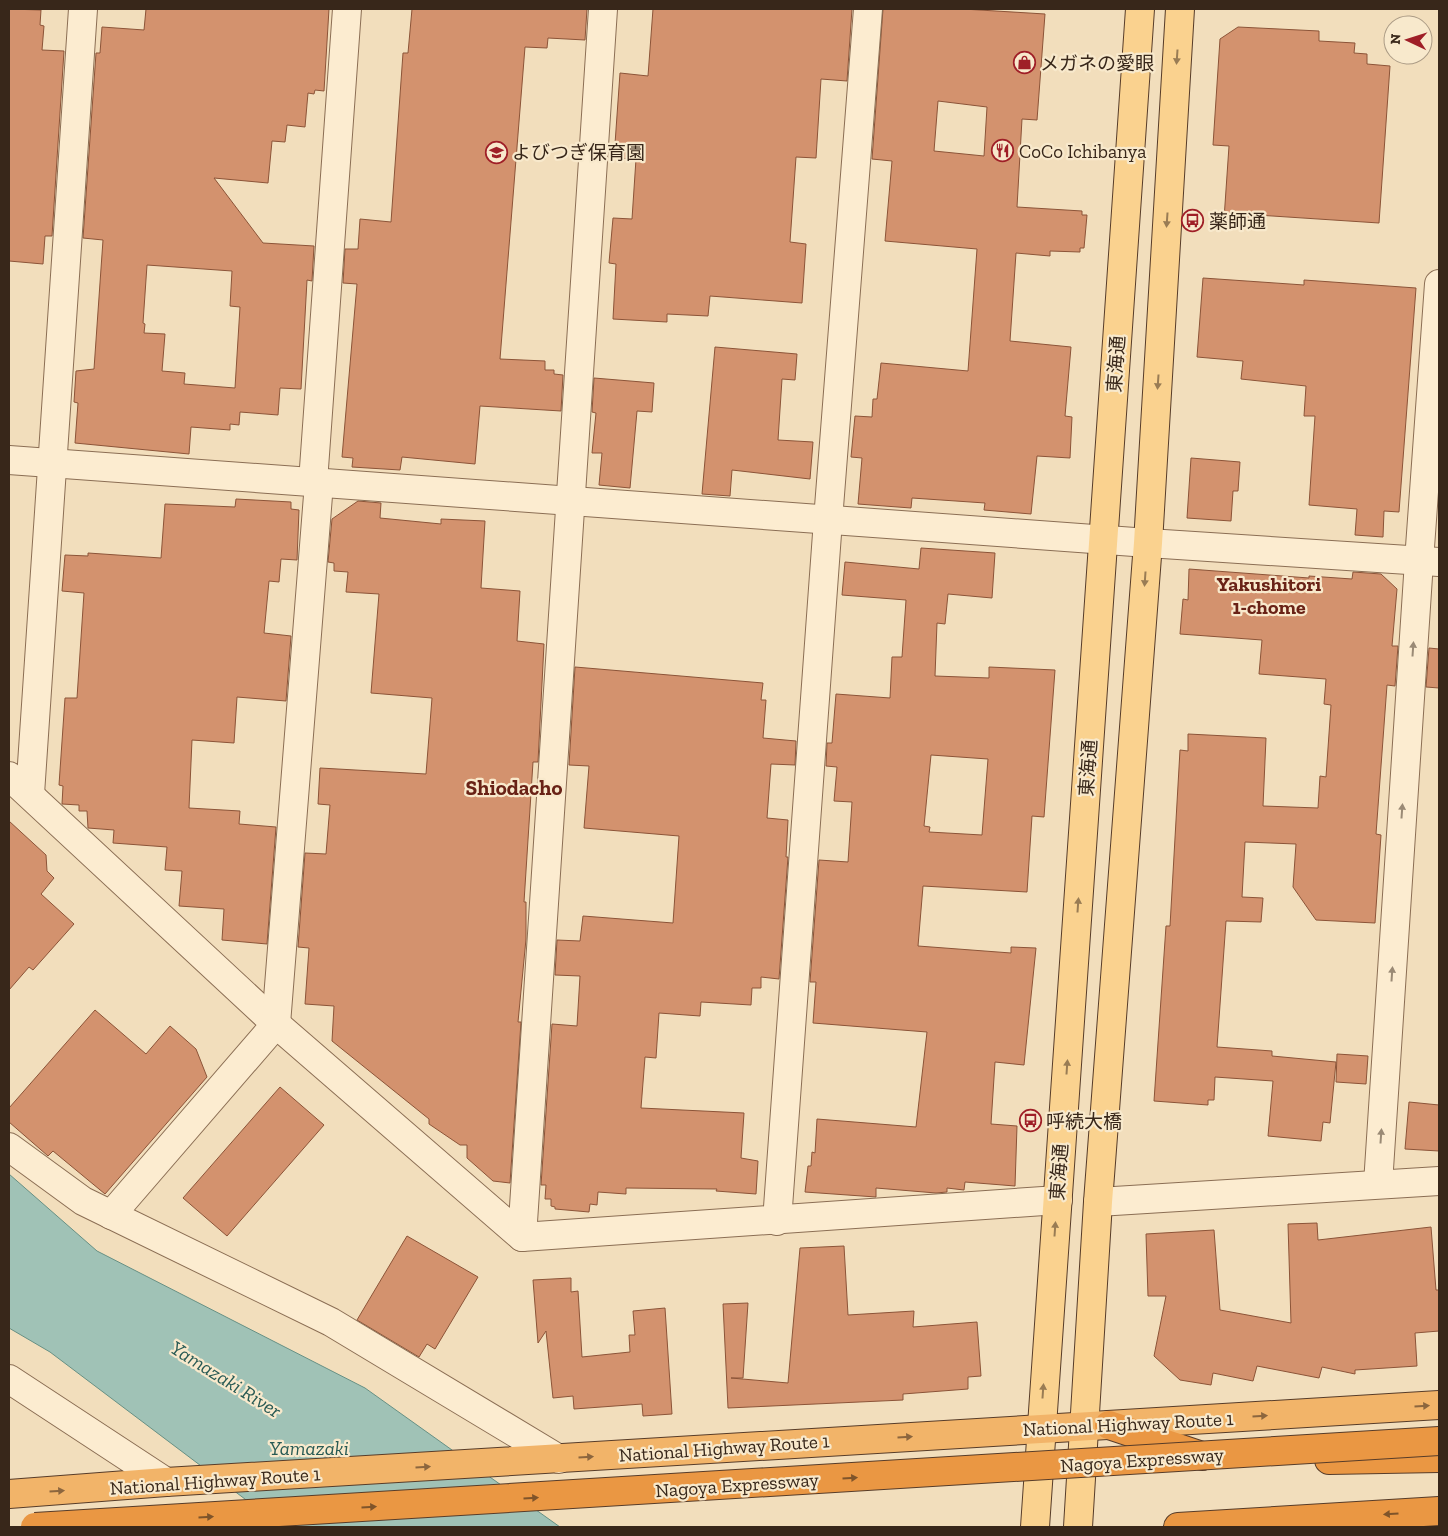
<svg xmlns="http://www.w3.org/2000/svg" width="1448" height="1536" viewBox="0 0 1448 1536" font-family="'Zilla Slab','Noto Sans JP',serif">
<rect width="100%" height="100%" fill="#f2debc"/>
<path fill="#a0c2b6" stroke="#679084" d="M9,1174L97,1251L365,1388L560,1527H282L50,1352L9,1328Z"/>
<g fill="#d3926e" stroke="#8c5438" fill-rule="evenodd">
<path d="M9,9L41,10L40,25L44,26L42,50L64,51L52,236H45L43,264L9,261Z"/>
<path d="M146,9H329L324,91L315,90L314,94L308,93L305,127L287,125L285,142L272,141L268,183L214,178L263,243L314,246L312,281L307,280L301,389L280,388L278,415L240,412L239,425L230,424V430L191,427L189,454L75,443L78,403L74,402L76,371L94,369L103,240L83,238L96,53H100L102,27L144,30ZM147,265L232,271L230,306L240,307L235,388L184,384L185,373L162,371L165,334L144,333L145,324L143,323Z"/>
<path d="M412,9H587L585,40L548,38L547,48L525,47L500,359L545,361V370H554V374L563,375L561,411L480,406L475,464L402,457L400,470L352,467L353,458L342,457L357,284L343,283L345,249H358L360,219L391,222L403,53H408Z"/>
<path d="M653,9H852L847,81L821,79L816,158L796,157L790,242L806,244L802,303L710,296L708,316L667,314V322L613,319L616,264L609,263L613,218L632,219L636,159L614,158L620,73L648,76Z"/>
<path d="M883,9H963L1045,14L1037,120L1022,119L1017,207L1082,211V215H1087L1084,248H1080V252L1050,251V256L1016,253L1010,341L1071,347L1065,416L1072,417L1070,458L1037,456L1031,514L984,510L985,503L912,498L911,508L858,504L862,458L851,457L855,416L872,417L873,399H877L881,363L968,371L977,249L885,241L892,161L872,159ZM938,101L987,107L984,156L934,151Z"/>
<path d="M1238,27L1319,31V41L1355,43L1354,53L1367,54V64L1390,66L1379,223L1257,215L1256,221L1224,219L1229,146L1213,145L1220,39Z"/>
<path d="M1203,278L1304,285V280L1416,288L1399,512L1384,511L1383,537L1355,535L1357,509L1309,505L1315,416H1304L1306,386L1241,379L1243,361L1197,357Z"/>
<path d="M715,347L797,354L795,380L782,379L778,440L813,442L810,479L732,470L730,496L702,494Z"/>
<path d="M594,378L654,383L652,412L637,411L630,488L599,485L602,453H592L596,413L592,412Z"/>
<path d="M1191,458L1240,462L1238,491H1233L1231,521L1187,518Z"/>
<path d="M236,499L291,502V509L299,510L297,560L281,559L279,582L269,581L264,633L291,636L286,701L237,697L234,743L192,740L189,808L240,811L239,824L276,827L267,944L222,940L224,909L179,906L182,871L165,870L167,847L113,843L114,830L88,828L87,811H79V805L62,804L63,786L59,785L65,698H77L84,593L62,591L65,555L88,556V553L161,558L165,504L235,507Z"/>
<path d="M358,501L381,503L380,518L441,524V519L485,521L481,588L520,591L517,641L544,644L538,762H533L524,902H526V939L518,1022H521L510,1183L493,1181L467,1158V1145H460L429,1124V1119L332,1041L334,1006L305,1004L309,948L298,947L305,853L326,854L330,805L318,804L320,768L426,774L432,698L371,693L379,594L346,592L348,572L334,571V563L328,562L332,519Z"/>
<path d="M921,548L995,553L992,598L948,594L945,624L937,623L935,676L989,678V667L1055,670L1044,817L1032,816L1027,892L923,886L918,946L1011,953V947L1036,948L1024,1065L995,1062L991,1124L1017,1126L1015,1186L965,1182L964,1190L947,1188V1192L936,1193L876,1188V1197L805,1192L808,1166H811L812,1152L815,1153L817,1119L916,1127L927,1032L813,1023L816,982H810L819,860L848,862L852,802L834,801L837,767L826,766L827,743H832L836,694L890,698L892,657H902L906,600L842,595L845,562L919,569ZM931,755L988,759L982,835L929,832L930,827L924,826Z"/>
<path d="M1189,569L1309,578V576L1352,579L1353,572L1381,574L1397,589L1392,646H1398L1395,686L1387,685L1376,834L1381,835L1375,923L1316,920L1293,887L1296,844L1245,842L1242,897L1263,898L1261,922L1226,921L1217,1047L1272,1051V1056L1336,1062L1330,1123L1323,1122L1321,1141L1268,1136L1273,1081L1215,1077L1214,1100H1208V1105L1154,1101L1166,926H1170L1180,750L1188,751V734L1266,738L1263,806L1318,808L1320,776L1326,777L1331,705L1324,704L1326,679L1259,674L1262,640L1180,634L1183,599L1188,600Z"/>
<path d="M1429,648L1439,649V688L1426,687Z"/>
<path d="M575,667L763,683L761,700H766L763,738L796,741L795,765L771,764L767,818L788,820L786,857H788L779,979L761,977V988H752L751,1005L701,1002L700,1016L659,1013L656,1058L645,1057L641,1108L744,1113L741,1158L758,1161L756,1194L716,1191L717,1189L626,1188V1194L598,1192L597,1205L590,1204L589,1212L555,1209V1207L551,1206V1199H545L546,1185H541L552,1024L577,1026L580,976L555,975L557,940L580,941L583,916L673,923L679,836L584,828L589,766L569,765Z"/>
<path d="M9,821L46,855L47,871L54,878L41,894L74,924L33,970L29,967L9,990Z"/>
<path d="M95,1010L146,1054L170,1026L196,1049L207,1077L105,1194L53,1151L48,1156L9,1122V1108Z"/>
<path d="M1337,1054L1368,1056L1366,1084L1336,1082Z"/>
<path d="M280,1087L324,1125L227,1236L183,1198Z"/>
<path d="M1409,1102L1439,1105V1151L1405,1149Z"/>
<path d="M1317,1223L1318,1240L1431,1227L1436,1290H1439V1331L1415,1333L1417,1366L1355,1370V1374L1322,1367L1319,1378L1257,1366L1253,1381L1213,1373L1211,1385L1180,1380L1154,1356L1166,1296H1148L1146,1234L1214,1230L1220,1310L1291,1323L1288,1224Z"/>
<path d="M407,1236L478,1277L435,1349L427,1344L419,1357L357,1320Z"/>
<path d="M844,1246L848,1315L914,1311L913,1327L977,1322L981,1376L968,1377V1389L903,1394V1400L728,1408L723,1304L748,1303L743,1378H731L788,1383L800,1248Z"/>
<path d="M571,1278V1292L578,1291L582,1357L630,1352L629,1335H635L633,1311L665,1308L672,1414L643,1416L642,1404L574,1409L573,1396L553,1398L546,1331L538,1343L533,1280Z"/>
</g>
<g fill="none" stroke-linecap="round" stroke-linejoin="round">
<defs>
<g id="minor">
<path d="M9,460L1148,543L1439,562"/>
<path d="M313,482L347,9"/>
<path d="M9,776L276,1024L522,1237L1058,1200"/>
<path d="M30,794L83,9"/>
<path d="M9,1147L83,1201L331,1322L559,1459"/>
<path d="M1378,1184L1419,561L1439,284"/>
<path d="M1098,1202L1439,1181"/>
<path d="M111,1215L276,1024L319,483"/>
<path d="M777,1221L828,520L868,9"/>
<path d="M522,1237L603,9"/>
<path d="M9,1379L166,1482"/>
</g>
<g id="primary">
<path d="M1035,1527L1140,9"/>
<path d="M1078,1527L1098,1202L1148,543L1180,9"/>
</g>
<path id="trunk" d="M9,1494L166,1482L1439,1405"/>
<g id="motorway">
<path d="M1109,1425L1202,1456"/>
<path d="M1329,1460L1439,1458"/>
<path d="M1178,1527L1439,1511"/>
</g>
</defs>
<use href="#minor" stroke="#8b6e54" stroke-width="30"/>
<use href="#primary" stroke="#573c29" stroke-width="30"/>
<use href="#trunk" stroke="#573c29" stroke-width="30"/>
<use href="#motorway" stroke="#573c29" stroke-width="30"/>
<use href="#minor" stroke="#fcecd0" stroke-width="28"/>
<use href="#primary" stroke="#fad28f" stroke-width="28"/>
<use href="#trunk" stroke="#f2b469" stroke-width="28"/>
<use href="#motorway" stroke="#ea9743" stroke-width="28"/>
<defs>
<path id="motorway-bridge" d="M35,1527L1439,1441"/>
</defs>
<use href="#motorway-bridge" stroke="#573c29" stroke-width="30" stroke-linecap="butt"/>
<use href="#motorway-bridge" stroke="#ea9743" stroke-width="28"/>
</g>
<defs><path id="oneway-solid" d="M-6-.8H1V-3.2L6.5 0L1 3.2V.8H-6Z" transform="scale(1.25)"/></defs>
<g fill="#997c54">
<use href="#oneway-solid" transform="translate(1177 57) rotate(94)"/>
<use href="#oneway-solid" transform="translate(1167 220) rotate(94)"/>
<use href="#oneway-solid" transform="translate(1158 382) rotate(94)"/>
<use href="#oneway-solid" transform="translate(1145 579) rotate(94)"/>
<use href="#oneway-solid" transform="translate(1078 905) rotate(-86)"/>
<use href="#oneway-solid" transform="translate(1067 1067) rotate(-86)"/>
<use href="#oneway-solid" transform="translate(1055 1229) rotate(-86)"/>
<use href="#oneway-solid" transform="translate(1043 1391) rotate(-86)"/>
</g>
<g fill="#9a8a75">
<use href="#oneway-solid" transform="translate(1413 649) rotate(-86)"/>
<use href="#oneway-solid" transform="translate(1402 811) rotate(-86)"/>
<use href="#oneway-solid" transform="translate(1392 974) rotate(-86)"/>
<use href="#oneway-solid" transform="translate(1381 1136) rotate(-86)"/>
</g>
<g fill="#8c663e">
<use href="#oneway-solid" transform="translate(1422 1406) rotate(-3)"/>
<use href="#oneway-solid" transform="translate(1260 1416) rotate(-3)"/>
<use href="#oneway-solid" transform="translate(905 1437) rotate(-4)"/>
<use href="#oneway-solid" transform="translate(586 1457) rotate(-4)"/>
<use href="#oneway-solid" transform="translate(423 1467) rotate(-3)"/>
<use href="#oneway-solid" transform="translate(57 1491) rotate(-4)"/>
</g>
<g fill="#7f542a">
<use href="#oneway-solid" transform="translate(850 1478) rotate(-4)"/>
<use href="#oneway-solid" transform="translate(531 1498) rotate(-3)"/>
<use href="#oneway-solid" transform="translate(369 1507) rotate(-3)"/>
<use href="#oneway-solid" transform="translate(1391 1514) rotate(176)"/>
<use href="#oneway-solid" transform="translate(206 1517) rotate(-3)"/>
</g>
<defs>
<symbol id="shop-ring" viewBox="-11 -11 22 22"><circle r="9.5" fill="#f8e9cc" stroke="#9f1f27" stroke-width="1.5"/><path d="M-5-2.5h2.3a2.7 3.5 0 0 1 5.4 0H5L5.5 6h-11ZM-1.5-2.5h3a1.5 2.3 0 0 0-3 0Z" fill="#9f1f27"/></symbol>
<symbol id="restaurant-ring" viewBox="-11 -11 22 22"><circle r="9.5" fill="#f8e9cc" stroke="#9f1f27" stroke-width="1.5"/><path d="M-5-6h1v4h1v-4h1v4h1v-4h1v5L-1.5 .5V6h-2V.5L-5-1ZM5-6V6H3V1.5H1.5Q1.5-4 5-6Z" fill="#9f1f27"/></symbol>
<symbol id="school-ring" viewBox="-11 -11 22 22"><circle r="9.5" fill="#f8e9cc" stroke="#9f1f27" stroke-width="1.5"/><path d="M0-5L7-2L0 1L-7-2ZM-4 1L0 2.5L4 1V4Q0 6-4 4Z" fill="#9f1f27"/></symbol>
<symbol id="bus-ring" viewBox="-11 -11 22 22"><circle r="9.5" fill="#f8e9cc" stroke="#9f1f27" stroke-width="1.5"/><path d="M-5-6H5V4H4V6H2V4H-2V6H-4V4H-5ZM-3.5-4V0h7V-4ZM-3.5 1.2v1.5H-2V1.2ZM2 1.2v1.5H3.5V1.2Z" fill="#9f1f27"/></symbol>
</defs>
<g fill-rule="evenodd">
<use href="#shop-ring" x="1012" y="50" width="25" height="25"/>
<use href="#restaurant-ring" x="990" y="138" width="25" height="25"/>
<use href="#school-ring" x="484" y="140" width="25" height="25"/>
<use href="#bus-ring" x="1180" y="208" width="25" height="25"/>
<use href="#bus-ring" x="1018" y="1108" width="25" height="25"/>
</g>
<g text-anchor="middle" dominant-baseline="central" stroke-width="4.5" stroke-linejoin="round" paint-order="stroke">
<g font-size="19" fill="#38271a" stroke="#f8e9cc" text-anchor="start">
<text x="1040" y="63">メガネの愛眼</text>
<text x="1019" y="151">CoCo Ichibanya</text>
<text x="512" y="152">よびつぎ保育園</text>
<text x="1209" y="221">薬師通</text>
<text x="1046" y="1121">呼続大橋</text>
</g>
<g font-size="19" fill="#38271a" stroke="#f8e9cc">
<text transform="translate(1116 364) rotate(-86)">東海通</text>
<text transform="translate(1088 768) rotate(-86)">東海通</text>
<text transform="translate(1059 1172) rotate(-86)">東海通</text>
<text transform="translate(1128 1424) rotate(-3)">National Highway Route 1</text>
<text transform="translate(724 1448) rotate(-4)">National Highway Route 1</text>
<text transform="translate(1142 1460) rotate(-4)">Nagoya Expressway</text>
<text transform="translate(215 1481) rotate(-4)">National Highway Route 1</text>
<text transform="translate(737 1485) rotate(-4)">Nagoya Expressway</text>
</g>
<g font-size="20" font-weight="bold" fill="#692216" stroke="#f8e9cc">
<text x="1269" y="584">Yakushitori<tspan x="1269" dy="23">1-chome</tspan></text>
</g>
<g font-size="20" font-style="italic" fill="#285a54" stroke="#f8e9cc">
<text transform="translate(226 1379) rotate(32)">Yamazaki River</text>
<text x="309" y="1448">Yamazaki</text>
</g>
<g font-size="21" font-weight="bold" fill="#692216" stroke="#f8e9cc">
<text x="514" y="787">Shiodacho</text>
</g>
</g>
<rect width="1448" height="1536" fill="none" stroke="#38271a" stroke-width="20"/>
<g transform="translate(1408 40) rotate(274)"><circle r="24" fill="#f8e9cc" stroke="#ab9b85"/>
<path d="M0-4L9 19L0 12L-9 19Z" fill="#9f1f27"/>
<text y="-8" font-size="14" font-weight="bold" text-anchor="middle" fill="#38271a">N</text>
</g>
</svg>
